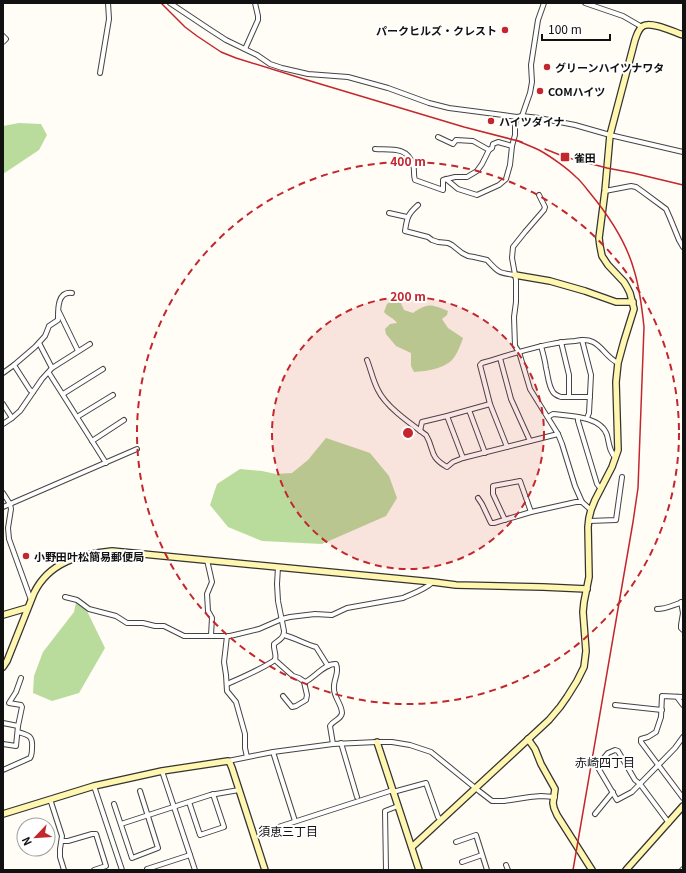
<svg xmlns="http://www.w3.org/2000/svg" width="686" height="873" viewBox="0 0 686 873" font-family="Georgia,'Noto Sans JP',serif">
<rect width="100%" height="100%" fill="#fffdf5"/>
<g fill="#b9dc9c">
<path d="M19,123L41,124L47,135L39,150L3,174V126Z"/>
<path d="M394,299L400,301L404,310L413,313C429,302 432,305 448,311L447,315L442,319L448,328L463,338C461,344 458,351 455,356C447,369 427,371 414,372L411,366V353L396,346L386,334L385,329L390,324L397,323C393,317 388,317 384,312L387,304Z"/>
<path d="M326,438L370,453L389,476L397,498L386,516L322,544L262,541L228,527L210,505L217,484L240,469L262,471L276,474L292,473L308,460Z"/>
<path d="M76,602L87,611L105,648L79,693L52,701L33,693L34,676L43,652L74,612Z"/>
</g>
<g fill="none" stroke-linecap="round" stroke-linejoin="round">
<defs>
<g id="street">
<path d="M170,3L209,29L226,40L257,55L270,64L282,68L308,74L348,77L388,88L429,103L449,108L503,115L517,117L522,116L539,118L575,125L610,135L683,152"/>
<path d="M585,3L623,16L642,27"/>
<path d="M3,36L6,39L3,42"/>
<path d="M245,49L258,20V16L255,3"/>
<path d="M100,73L109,19L108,3"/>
<path d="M522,116L530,93L532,82L531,65L538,20L544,3"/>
<path d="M438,137L453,144L456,140L473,141L489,150L492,148L493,144L498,142L512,146"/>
<path d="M375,149C390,150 408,146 413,165C415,170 413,175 415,180L443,190V180L455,177H467L477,171L482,164L489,150"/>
<path d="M446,179L458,189L477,195L499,185L506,179L510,165L512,146L515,135V127L517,117"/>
<path d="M605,191L631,186L636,187L643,192L666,209L670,218L679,240L683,247"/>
<path d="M539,195L545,207L544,210L525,232L513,247L512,258L516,280V302L514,317L515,346L519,352L530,389L558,434L562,444L575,486L582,502L591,510"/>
<path d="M418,205C408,214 407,217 405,231L428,237L432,240L438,242L448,243L452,245L462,253L468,256L474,257L487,260C498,272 498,273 515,275"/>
<path d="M389,213L407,217"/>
<path d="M59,312L78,351"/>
<path d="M582,340L591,375L589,413L587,418"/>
<path d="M561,342L569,375V397"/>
<path d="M39,343L52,368"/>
<path d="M541,346C543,353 545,360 546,368C548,375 548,385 553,392C555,395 558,396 561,397H590"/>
<path d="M500,358L511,399L530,441"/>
<path d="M367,360C371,370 373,381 378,390C386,407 411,424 426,435C435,450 428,456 447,467L453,462L463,458L558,434"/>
<path d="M14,365L30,390L33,392"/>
<path d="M3,373L14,365L35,347L45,336L49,326L58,320C58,310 57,291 72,293"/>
<path d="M49,373L106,463"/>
<path d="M63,394L103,369"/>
<path d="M3,404L12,418"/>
<path d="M469,410L485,453"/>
<path d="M447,416L463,458"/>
<path d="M77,417L113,395"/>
<path d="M548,417L553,414C570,416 601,416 607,435C609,442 609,452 616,458"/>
<path d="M578,417V421L597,484L601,489"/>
<path d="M3,424L12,418L20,411L42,379L52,368L90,344"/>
<path d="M420,431L422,422L447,416L490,404"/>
<path d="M92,441L124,420"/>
<path d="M507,447L490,404L480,365L482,363C513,354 543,343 575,341C580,340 587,339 593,342C602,346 607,358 618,363"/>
<path d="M3,493L10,504L11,509L8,528L9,539L31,600"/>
<path d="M478,498L482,504L491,523H494L531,512L576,502H582"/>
<path d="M3,507L137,449"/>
<path d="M505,520L493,494V486L520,481L531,512"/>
<path d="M589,521L616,520L622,477"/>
<path d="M207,560L212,582L207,594L208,611L212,618L211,635"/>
<path d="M278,567L277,584L278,601L284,631C284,638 279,640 274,644C273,650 277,654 275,660L293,676L299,678L305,682C314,678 325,663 336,664C340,673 333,679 334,689C334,697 342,705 342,713C341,720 333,720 330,726L333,744"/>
<path d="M65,597L77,600L89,609L116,616L127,623H143L155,626H164L184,636H230L259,629L282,619L290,617L315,614L332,615L347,608L403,598C414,593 424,590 433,582"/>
<path d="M681,602L683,613L681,625V628L683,630"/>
<path d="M657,609C667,609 673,605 683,602"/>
<path d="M284,635C295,638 305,644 316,647L328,666"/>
<path d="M227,636L224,662L226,675L227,691L236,702L245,734V748L247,757"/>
<path d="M227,684C243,677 260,670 275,660"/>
<path d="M283,696L292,707L296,706L306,700L307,695L304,682"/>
<path d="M677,697L683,705"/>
<path d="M683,697L662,696L661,717L656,732L648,737L641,739V742L683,798"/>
<path d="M615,705L662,710"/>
<path d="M3,723L18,726"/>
<path d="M341,743L357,797"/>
<path d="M3,744L16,746L18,726L22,707L21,705L9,703L16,692L21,678"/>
<path d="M273,752L295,821"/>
<path d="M228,761L273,752L333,744L377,742H392L410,745L431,752L479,791L492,801H504L530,797L541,796L555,797"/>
<path d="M3,770L30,758C32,755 32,752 32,748C33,736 29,735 18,732"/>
<path d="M162,771L195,870"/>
<path d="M94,786L122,870"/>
<path d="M393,792L426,783L438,817L441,820"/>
<path d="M50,799L62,836L60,849V857L64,870"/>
<path d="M189,802L200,835L224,827L213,794"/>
<path d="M114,804L132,858L158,848L140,791"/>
<path d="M595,814L613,792"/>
<path d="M669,823L640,784L635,780L618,751L615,750L608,753L597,766L617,800L632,792L675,748L683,737"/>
<path d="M121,824L210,795L239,790"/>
<path d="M269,830L393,790"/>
<path d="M62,841H68L92,834H96L106,866L94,870"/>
<path d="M456,842L476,835L487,870"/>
<path d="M462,862L482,855"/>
<path d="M506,865L508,870"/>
<path d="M147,869L190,855"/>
<path d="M386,870L385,811L398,806"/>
<path d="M682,870L683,869"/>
</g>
<g id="secondary">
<path d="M515,275L550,281L585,291L616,302H633"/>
<path d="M3,615L27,608"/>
<path d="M3,667L7,661L34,593C49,562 80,554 112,551L433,582L456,585L543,587L587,589"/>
<path d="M528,739L535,749L541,764L555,789L553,803L554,808L557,815L592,870"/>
<path d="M377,742L419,870"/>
<path d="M3,814L94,786L162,771L228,761L230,763L232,768L265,870"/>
<path d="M412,847L549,720L560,707L567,697L577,681L584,667L586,651L583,612L584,602L589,577L588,527L589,518L591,510L595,500L612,467L618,450L616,382L618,363L624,341L634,309L630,293L627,287L624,282L608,265L602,256L600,246L599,238L605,191L610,135L635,40C637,35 638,29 643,26C651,21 674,32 683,35"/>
<path d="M626,870L683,806"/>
</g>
</defs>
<use href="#street" stroke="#444" stroke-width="6"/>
<use href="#secondary" stroke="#333" stroke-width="8"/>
<use href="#street" stroke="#fff" stroke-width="4"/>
<use href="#secondary" stroke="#fff6b0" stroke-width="5.5"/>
<g stroke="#c4262e" stroke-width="1.5">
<path d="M161,3L185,27L197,36L221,52L236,58L307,80L464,127L522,142"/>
<path d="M516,140C524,144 531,146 539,150C550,156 567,168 576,177C581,181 586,188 590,193C609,216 626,241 634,270C640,289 642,308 644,327L638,488L633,522L573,870"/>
<path d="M545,149L565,157L607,168L633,173L683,185"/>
</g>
</g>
<circle cx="408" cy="433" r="136" fill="#c4262e" fill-opacity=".12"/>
<g fill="none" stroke="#c4262e" stroke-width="2" stroke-dasharray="7 5">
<circle cx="408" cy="433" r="136"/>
<circle cx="408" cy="433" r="271"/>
</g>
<g fill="#c4262e" stroke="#fff" stroke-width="1.5">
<circle cx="505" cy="30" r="4"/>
<circle cx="547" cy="67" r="4"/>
<circle cx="540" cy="91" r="4"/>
<circle cx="491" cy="121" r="4"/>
<rect x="560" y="152" width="10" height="10" rx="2"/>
<circle cx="26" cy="556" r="4"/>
</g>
<g text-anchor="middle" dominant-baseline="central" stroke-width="4" stroke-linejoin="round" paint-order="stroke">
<g font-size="11" font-weight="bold" fill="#111" stroke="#fff" text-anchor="start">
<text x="497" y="30" text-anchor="end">パークヒルズ・クレスト</text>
<text x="555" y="67">グリーンハイツナワタ</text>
<text x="548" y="91">COMハイツ</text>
<text x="499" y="121">ハイツダイナ</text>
<text x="574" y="157">雀田</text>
<text x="34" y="556">小野田叶松簡易郵便局</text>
</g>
<g font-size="12" fill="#111" stroke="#fff">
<text x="605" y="761">赤崎四丁目</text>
<text x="288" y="830">須恵三丁目</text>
</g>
</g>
<circle cx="408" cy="433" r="6" fill="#c4262e" stroke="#fff" stroke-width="2"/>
<g font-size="12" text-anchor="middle" font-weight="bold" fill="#c4262e" stroke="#fff" stroke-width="4" stroke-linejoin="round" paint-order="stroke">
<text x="408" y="166">400 m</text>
<text x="408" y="301">200 m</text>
</g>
<rect width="686" height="873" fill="none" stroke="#111111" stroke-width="8"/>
<g transform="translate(36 837) rotate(245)"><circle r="19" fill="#ffffff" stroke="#a0a0a0"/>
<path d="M0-3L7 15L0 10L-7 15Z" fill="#c4262e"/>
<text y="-6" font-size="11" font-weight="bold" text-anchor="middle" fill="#111111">N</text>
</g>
<path d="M542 34v6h68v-6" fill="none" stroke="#111111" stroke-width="2"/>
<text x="548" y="34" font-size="12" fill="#111111" stroke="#ffffff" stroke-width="3" paint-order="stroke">100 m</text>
</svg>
